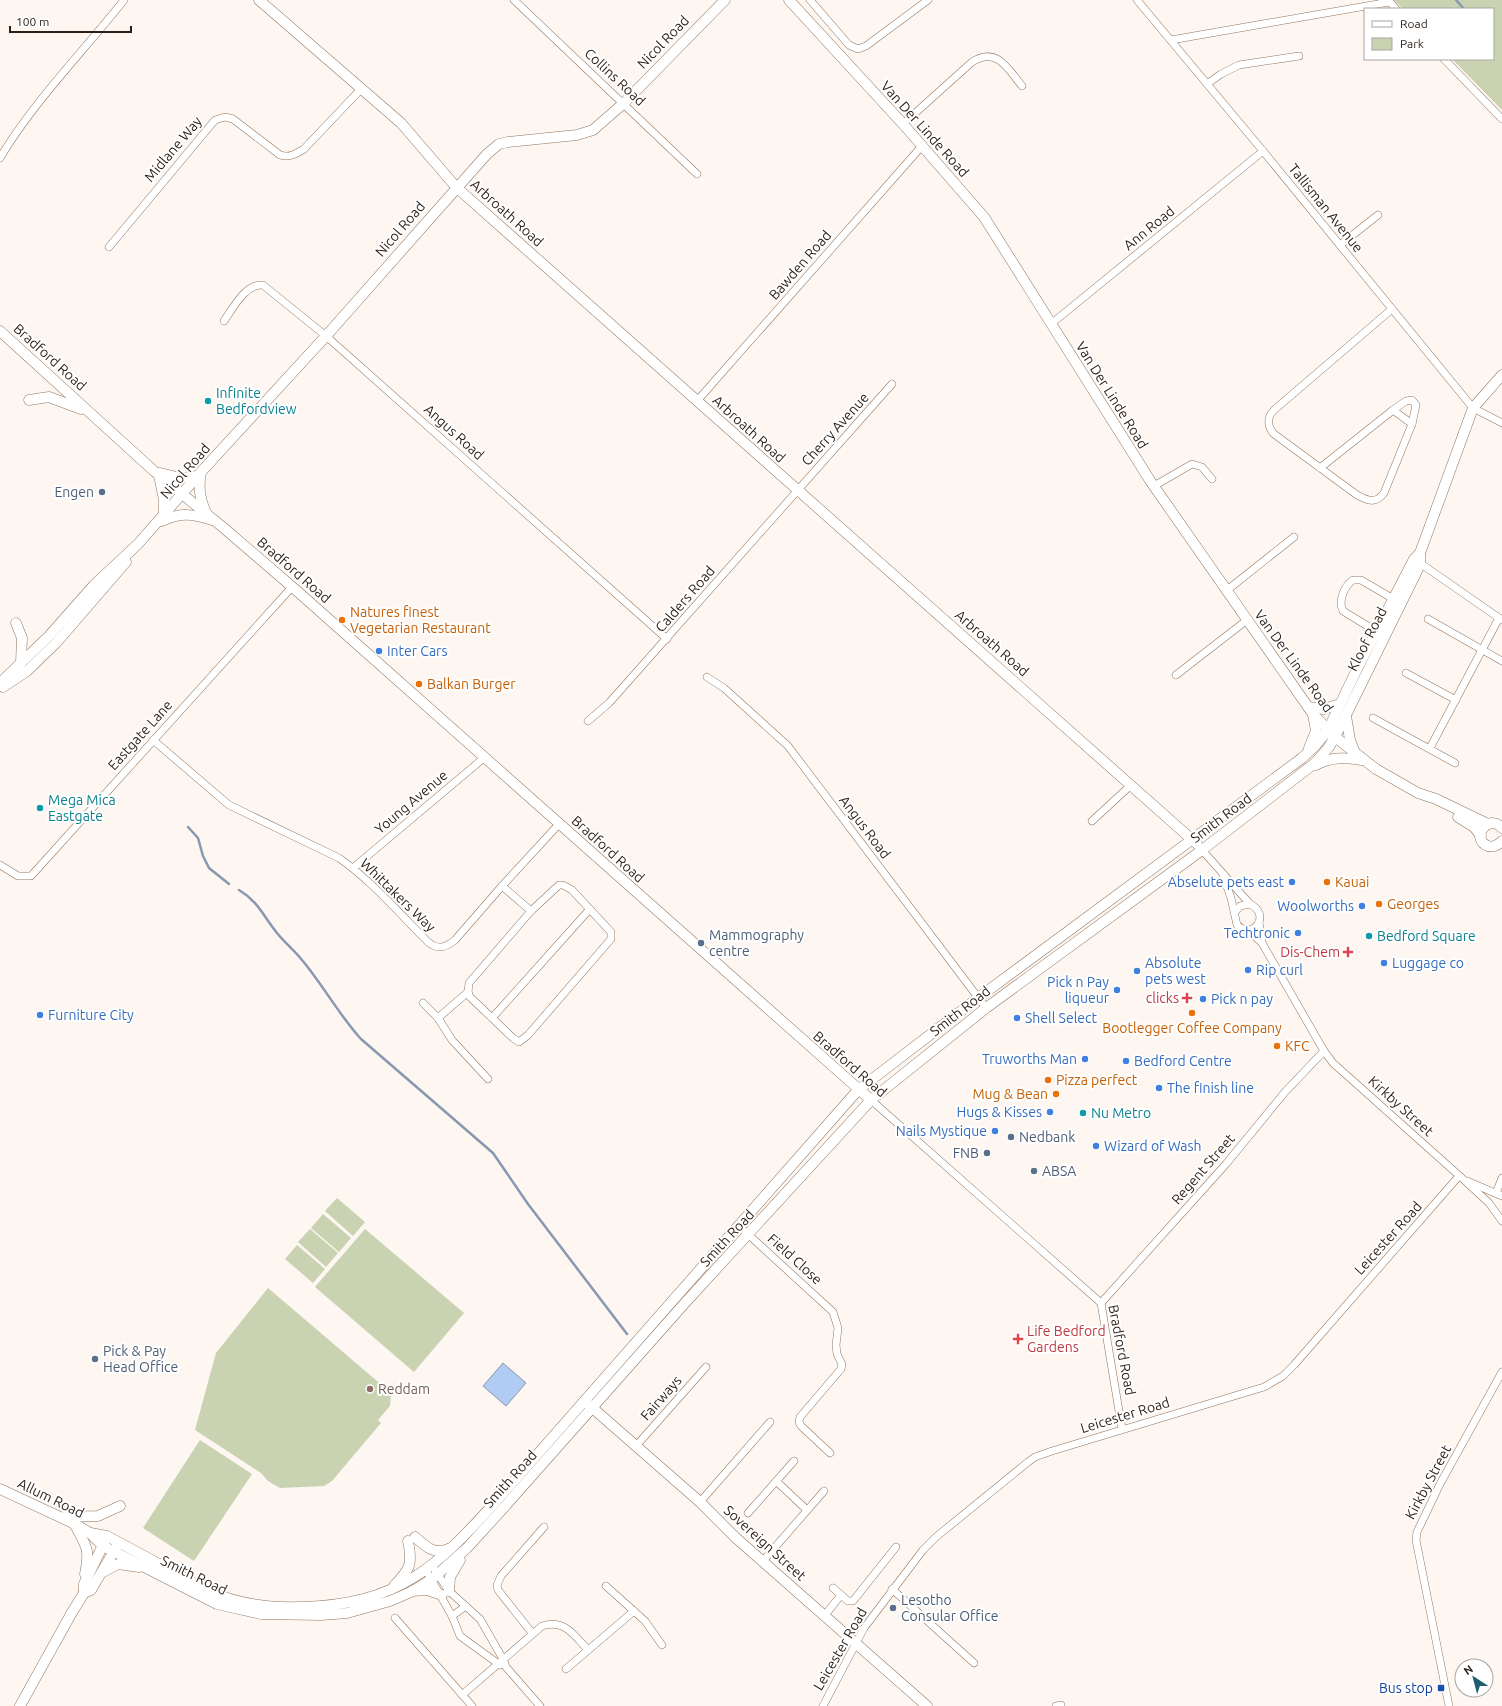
<svg xmlns="http://www.w3.org/2000/svg" width="1502" height="1706" viewBox="0 0 1502 1706" font-family="Ubuntu,sans-serif">
<rect width="100%" height="100%" fill="#fdf6f1"/>
<g fill="#c9d2b1">
<path d="M1394,0H1502V110L1452,59H1493V9H1403Z"/>
<path d="M337,1198L365,1222L353,1236L325,1211Z"/>
<path d="M323,1214L351,1238L339,1252L311,1228Z"/>
<path d="M310,1229L338,1253L326,1267L298,1242Z"/>
<path d="M365,1229L464,1313L414,1372L315,1287Z"/>
<path d="M297,1245L325,1269L313,1283L285,1259Z"/>
<path d="M268,1288L391,1393L390,1406L378,1420L381,1423L332,1481L324,1486L280,1488L268,1481L261,1473L195,1430L216,1353Z"/>
<path d="M200,1440L252,1474L194,1561L143,1528Z"/>
</g>
<path fill="#b0ccf2" stroke="#8898b0" d="M503,1363L526,1383L506,1406L483,1386Z"/>
<g fill="none" stroke-linecap="round" stroke-linejoin="round">
<g stroke="#8898b0" stroke-width="2.5">
<path d="M1456,0L1464,9"/>
<path d="M188,827L198,838L203,856L209,868L229,884"/>
<path d="M239,890C259,902 263,916 277,933C285,943 295,951 302,960C323,985 339,1015 361,1039L493,1153L528,1204L627,1334"/>
</g>
<defs>
<g id="street">
<path d="M514,0L697,174"/>
<path d="M810,0L849,45L858,49L866,46L928,0"/>
<path d="M1137,0L1263,151L1473,408L1502,423"/>
<path d="M1388,0L1396,9"/>
<path d="M1171,40L1389,2"/>
<path d="M1444,59L1502,119"/>
<path d="M1207,84L1221,74L1239,65L1299,56"/>
<path d="M903,124L972,62C997,46 1008,69 1022,86"/>
<path d="M0,158C34,101 83,52 124,0"/>
<path d="M1340,245L1378,215"/>
<path d="M109,247L215,120L225,117L233,119L280,155C289,158 296,154 304,149L361,89"/>
<path d="M224,321C233,308 246,283 263,285L326,336L667,639"/>
<path d="M1051,324L1263,151"/>
<path d="M697,401L922,146"/>
<path d="M1393,410L1412,424"/>
<path d="M1320,468L1393,410L1406,401L1412,400L1416,405L1412,424L1384,493C1376,504 1368,501 1357,495L1274,434C1267,426 1267,417 1274,410L1392,309"/>
<path d="M1154,486L1192,464L1202,467L1212,479"/>
<path d="M1417,561L1502,620"/>
<path d="M1226,591L1294,537"/>
<path d="M1428,619L1502,661"/>
<path d="M1379,633L1343,611C1338,601 1344,586 1353,580H1361L1397,601"/>
<path d="M1406,673L1456,700"/>
<path d="M1176,675L1247,620"/>
<path d="M707,677L724,688L788,746L986,1008"/>
<path d="M1373,718L1455,763"/>
<path d="M588,721L609,703L892,384"/>
<path d="M153,740L229,805L339,858C373,882 399,913 428,942C438,950 445,948 455,940L502,886L559,824"/>
<path d="M1430,748L1499,618"/>
<path d="M1092,821L1131,785"/>
<path d="M1202,850L1250,904"/>
<path d="M0,865L18,876H31L292,587"/>
<path d="M353,868L485,757"/>
<path d="M1223,875L1231,898L1237,925C1253,940 1272,915 1250,904L1240,906L1235,912"/>
<path d="M559,885H563L572,890L611,932V939L528,1035L519,1042L513,1038L470,997L468,992L469,983L531,911Z"/>
<path d="M502,886L531,911"/>
<path d="M1259,922L1262,943L1324,1051L1333,1063L1463,1179L1489,1203L1502,1221"/>
<path d="M1248,930L1262,943"/>
<path d="M423,1003L438,1018L452,1040L488,1079"/>
<path d="M438,1018L468,992"/>
<path d="M492,1018L589,910"/>
<path d="M871,1100L1101,1303L1122,1429"/>
<path d="M1467,1181L1502,1196"/>
<path d="M1496,1193L1502,1178"/>
<path d="M739,1226L833,1312L838,1328L836,1345L837,1354L842,1364L841,1369L800,1417L799,1422L801,1426L830,1453"/>
<path d="M1101,1303L1226,1164L1285,1092L1324,1051"/>
<path d="M636,1446L706,1367"/>
<path d="M776,1481L807,1510"/>
<path d="M700,1502L770,1422"/>
<path d="M748,1513L794,1461"/>
<path d="M763,1561L824,1491"/>
<path d="M426,1570L452,1616L460,1636L500,1665"/>
<path d="M435,1570L449,1591L480,1619L503,1659L506,1667L540,1706"/>
<path d="M606,1586L645,1621L662,1645"/>
<path d="M833,1588L848,1601H853L896,1547"/>
<path d="M892,1589L974,1663"/>
<path d="M825,1615L841,1595"/>
<path d="M452,1616L466,1606"/>
<path d="M395,1618L472,1706"/>
<path d="M532,1633L498,1590L497,1585L501,1576L544,1527"/>
<path d="M566,1669L634,1611"/>
<path d="M462,1695L542,1626C565,1619 574,1635 588,1650"/>
<path d="M823,1706L864,1628L923,1550L936,1537L1028,1462L1035,1457L1052,1451L1264,1387L1283,1376L1294,1365L1459,1176"/>
<path d="M1056,1706L1061,1705"/>
<path d="M1449,1706L1416,1540L1417,1532L1440,1484L1502,1372"/>
</g>
<g id="secondary">
<path d="M259,0L401,123L456,187L1197,844"/>
<path d="M789,0L903,124L984,217L1151,482L1313,714L1335,737L1376,769L1418,793L1436,799L1488,824"/>
<path d="M0,331L154,471L225,529L297,591L871,1100"/>
<path d="M29,400L49,397L81,409"/>
<path d="M201,472C198,488 200,499 206,513"/>
<path d="M160,473L181,478L198,476"/>
<path d="M159,475L164,500V516"/>
<path d="M162,521C181,512 192,514 212,520"/>
<path d="M16,623L22,638L21,663"/>
<path d="M0,683L49,636L94,585L138,544L201,472L326,336L487,154L499,144L508,142L577,135L593,130L624,103L725,0"/>
<path d="M3,687L27,671L56,643L126,562"/>
<path d="M1308,707L1324,709L1340,704"/>
<path d="M1346,716L1350,740L1355,753"/>
<path d="M1309,748L1316,731L1313,714"/>
<path d="M1316,765C1332,756 1345,758 1362,760"/>
<path d="M1458,817L1474,827L1481,836"/>
<path d="M1502,828C1487,812 1470,840 1488,846C1494,848 1498,845 1502,841"/>
<path d="M588,1404L700,1502L736,1538L927,1706"/>
<path d="M0,1489L75,1524L90,1533L103,1546L217,1604L261,1614L321,1615L347,1613L390,1601L411,1592L432,1579L467,1548L507,1504L684,1304L871,1100L986,1008L1202,850L1315,763L1329,747L1341,725L1417,571L1420,563V553"/>
<path d="M64,1517L98,1516L120,1506"/>
<path d="M75,1525C87,1547 90,1549 85,1574"/>
<path d="M90,1533L107,1536C129,1548 152,1560 174,1572C186,1578 198,1587 211,1592C239,1604 270,1608 300,1607C399,1605 437,1567 499,1498L858,1090L978,998L1302,758L1315,746L1328,730L1357,669L1414,559L1420,553L1473,408L1502,375"/>
<path d="M415,1537C426,1547 435,1556 451,1548"/>
<path d="M103,1572L118,1564L139,1567"/>
<path d="M394,1586C410,1569 413,1565 408,1541"/>
<path d="M412,1591L427,1590L442,1595"/>
<path d="M449,1591L450,1577L460,1560"/>
<path d="M84,1593V1584L105,1541"/>
<path d="M20,1706L71,1614L84,1593L91,1590L117,1546"/>
</g>
</defs>
<use href="#street" stroke="#92755f" stroke-width="8"/>
<use href="#secondary" stroke="#92755f" stroke-width="11"/>
<use href="#street" stroke="#fff" stroke-width="7"/>
<use href="#secondary" stroke="#fff" stroke-width="10"/>
</g>
<g fill="#0f9aa8" stroke="#fff" stroke-width="1.5">
<circle cx="208" cy="401" r="4"/>
<circle cx="40" cy="808" r="4"/>
<circle cx="1369" cy="936" r="4"/>
<circle cx="1083" cy="1113" r="4"/>
</g>
<g fill="#5c6f8a" stroke="#fff" stroke-width="1.5">
<circle cx="102" cy="492" r="4"/>
<circle cx="701" cy="943" r="4"/>
<circle cx="1011" cy="1137" r="4"/>
<circle cx="987" cy="1153" r="4"/>
<circle cx="1034" cy="1171" r="4"/>
<circle cx="95" cy="1359" r="4"/>
<circle cx="893" cy="1608" r="4"/>
</g>
<g fill="#e8710a" stroke="#fff" stroke-width="1.5">
<circle cx="342" cy="620" r="4"/>
<circle cx="419" cy="684" r="4"/>
<circle cx="1327" cy="882" r="4"/>
<circle cx="1379" cy="904" r="4"/>
<circle cx="1192" cy="1013" r="4"/>
<circle cx="1277" cy="1046" r="4"/>
<circle cx="1048" cy="1080" r="4"/>
<circle cx="1056" cy="1094" r="4"/>
</g>
<g fill="#3f7fe0" stroke="#fff" stroke-width="1.5">
<circle cx="379" cy="651" r="4"/>
<circle cx="1292" cy="882" r="4"/>
<circle cx="1362" cy="906" r="4"/>
<circle cx="1298" cy="933" r="4"/>
<circle cx="1384" cy="963" r="4"/>
<circle cx="1248" cy="970" r="4"/>
<circle cx="1137" cy="971" r="4"/>
<circle cx="1117" cy="990" r="4"/>
<circle cx="1203" cy="999" r="4"/>
<circle cx="40" cy="1015" r="4"/>
<circle cx="1017" cy="1018" r="4"/>
<circle cx="1085" cy="1059" r="4"/>
<circle cx="1126" cy="1061" r="4"/>
<circle cx="1159" cy="1088" r="4"/>
<circle cx="1050" cy="1112" r="4"/>
<circle cx="995" cy="1131" r="4"/>
<circle cx="1096" cy="1146" r="4"/>
</g>
<g fill="#e0444e" stroke="#fff" stroke-width="1.5">
<path d="M1346 946h4v4h4v4h-4v4h-4v-4h-4v-4h4z"/>
<path d="M1185 992h4v4h4v4h-4v4h-4v-4h-4v-4h4z"/>
<path d="M1016 1333h4v4h4v4h-4v4h-4v-4h-4v-4h4z"/>
</g>
<circle fill="#8d6e63" stroke="#fff" stroke-width="1.5" cx="370" cy="1389" r="4"/>
<rect fill="#1a4fb4" stroke="#fff" stroke-width="1.5" x="1437" y="1684" width="8" height="8" rx="2"/>
<g text-anchor="middle" dominant-baseline="central" stroke-width="4" stroke-linejoin="round" paint-order="stroke">
<g font-size="14" fill="#2b1f16" stroke="#fff">
<text transform="translate(663 42) rotate(-46)">Nicol Road</text>
<text transform="translate(615 77) rotate(43)">Collins Road</text>
<text transform="translate(925 129) rotate(48)">Van Der Linde Road</text>
<text transform="translate(173 149) rotate(-50)">Midlane Way</text>
<text transform="translate(1326 208) rotate(51)">Tallisman Avenue</text>
<text transform="translate(507 213) rotate(42)">Arbroath Road</text>
<text transform="translate(1149 228) rotate(-39)">Ann Road</text>
<text transform="translate(400 229) rotate(-49)">Nicol Road</text>
<text transform="translate(800 265) rotate(-49)">Bawden Road</text>
<text transform="translate(50 357) rotate(42)">Bradford Road</text>
<text transform="translate(1112 395) rotate(58)">Van Der Linde Road</text>
<text transform="translate(749 429) rotate(42)">Arbroath Road</text>
<text transform="translate(835 429) rotate(-48)">Cherry Avenue</text>
<text transform="translate(454 432) rotate(42)">Angus Road</text>
<text transform="translate(185 471) rotate(-49)">Nicol Road</text>
<text transform="translate(294 570) rotate(41)">Bradford Road</text>
<text transform="translate(685 599) rotate(-49)">Calders Road</text>
<text transform="translate(1367 639) rotate(-63)">Kloof Road</text>
<text transform="translate(992 643) rotate(41)">Arbroath Road</text>
<text transform="translate(1294 661) rotate(54)">Van Der Linde Road</text>
<text transform="translate(140 735) rotate(-48)">Eastgate Lane</text>
<text transform="translate(411 802) rotate(-40)">Young Avenue</text>
<text transform="translate(1221 818) rotate(-37)">Smith Road</text>
<text transform="translate(865 827) rotate(53)">Angus Road</text>
<text transform="translate(608 849) rotate(42)">Bradford Road</text>
<text transform="translate(398 895) rotate(44)">Whittakers Way</text>
<text transform="translate(960 1011) rotate(-38)">Smith Road</text>
<text transform="translate(850 1064) rotate(41)">Bradford Road</text>
<text transform="translate(1401 1106) rotate(42)">Kirkby Street</text>
<text transform="translate(1203 1169) rotate(-49)">Regent Street</text>
<text transform="translate(727 1238) rotate(-47)">Smith Road</text>
<text transform="translate(1388 1238) rotate(-48)">Leicester Road</text>
<text transform="translate(795 1259) rotate(42)">Field Close</text>
<text transform="translate(1122 1350) rotate(79)">Bradford Road</text>
<text transform="translate(661 1398) rotate(-49)">Fairways</text>
<text transform="translate(1125 1415) rotate(-17)">Leicester Road</text>
<text transform="translate(510 1479) rotate(-48)">Smith Road</text>
<text transform="translate(1428 1482) rotate(-62)">Kirkby Street</text>
<text transform="translate(51 1498) rotate(26)">Allum Road</text>
<text transform="translate(765 1543) rotate(42)">Sovereign Street</text>
<text transform="translate(194 1575) rotate(26)">Smith Road</text>
<text transform="translate(840 1649) rotate(-60)">Leicester Road</text>
</g>
<g font-size="14" fill="#0d838f" stroke="#fff" text-anchor="start">
<text x="216" y="393">Infinite<tspan x="216" dy="16">Bedfordview</tspan></text>
<text x="48" y="800">Mega Mica<tspan x="48" dy="16">Eastgate</tspan></text>
<text x="1377" y="936">Bedford Square</text>
<text x="1091" y="1113">Nu Metro</text>
</g>
<g font-size="14" fill="#4e5e75" stroke="#fff" text-anchor="start">
<text x="94" y="492" text-anchor="end">Engen</text>
<text x="709" y="935">Mammography<tspan x="709" dy="16">centre</tspan></text>
<text x="1019" y="1137">Nedbank</text>
<text x="979" y="1153" text-anchor="end">FNB</text>
<text x="1042" y="1171">ABSA</text>
<text x="103" y="1351">Pick &amp; Pay<tspan x="103" dy="16">Head Office</tspan></text>
<text x="901" y="1600">Lesotho<tspan x="901" dy="16">Consular Office</tspan></text>
</g>
<g font-size="14" fill="#c56008" stroke="#fff" text-anchor="start">
<text x="350" y="612">Natures finest<tspan x="350" dy="16">Vegetarian Restaurant</tspan></text>
<text x="427" y="684">Balkan Burger</text>
<text x="1335" y="882">Kauai</text>
<text x="1387" y="904">Georges</text>
<text x="1192" y="1028" text-anchor="middle">Bootlegger Coffee Company</text>
<text x="1285" y="1046">KFC</text>
<text x="1056" y="1080">Pizza perfect</text>
<text x="1048" y="1094" text-anchor="end">Mug &amp; Bean</text>
</g>
<g font-size="14" fill="#366cbe" stroke="#fff" text-anchor="start">
<text x="387" y="651">Inter Cars</text>
<text x="1284" y="882" text-anchor="end">Abselute pets east</text>
<text x="1354" y="906" text-anchor="end">Woolworths</text>
<text x="1290" y="933" text-anchor="end">Techtronic</text>
<text x="1145" y="963">Absolute<tspan x="1145" dy="16">pets west</tspan></text>
<text x="1392" y="963">Luggage co</text>
<text x="1256" y="970">Rip curl</text>
<text x="1109" y="982" text-anchor="end">Pick n Pay<tspan x="1109" dy="16">liqueur</tspan></text>
<text x="1211" y="999">Pick n pay</text>
<text x="48" y="1015">Furniture City</text>
<text x="1025" y="1018">Shell Select</text>
<text x="1077" y="1059" text-anchor="end">Truworths Man</text>
<text x="1134" y="1061">Bedford Centre</text>
<text x="1167" y="1088">The finish line</text>
<text x="1042" y="1112" text-anchor="end">Hugs &amp; Kisses</text>
<text x="987" y="1131" text-anchor="end">Nails Mystique</text>
<text x="1104" y="1146">Wizard of Wash</text>
</g>
<g font-size="14" fill="#be3a42" stroke="#fff" text-anchor="end">
<text x="1340" y="952">Dis-Chem</text>
<text x="1179" y="998">clicks</text>
<text x="1027" y="1331" text-anchor="start">Life Bedford<tspan x="1027" dy="16">Gardens</tspan></text>
</g>
<g font-size="14" fill="#785e54" stroke="#fff" text-anchor="start">
<text x="378" y="1389">Reddam</text>
</g>
<g font-size="14" fill="#164399" stroke="#fff" text-anchor="end">
<text x="1433" y="1688">Bus stop</text>
</g>
</g>
<rect x="1364" y="8" width="130" height="52" fill="#ffffff" stroke="#aaa5a2"/>
<rect x="1372" y="21" width="20" height="6" fill="#ffffff" stroke="#aaa5a2"/>
<text x="1400" y="28" font-size="12" fill="#2b1f16">Road</text>
<rect x="1372" y="38" width="20" height="12" fill="#c9d2b1" stroke="#aaa5a2"/>
<text x="1400" y="48" font-size="12" fill="#2b1f16">Park</text>
<g transform="translate(1474 1678) rotate(324)"><circle r="19" fill="#ffffff" stroke="#aaa5a2"/>
<path d="M0-3L7 15L0 10L-7 15Z" fill="#1c5f72"/>
<text y="-6" font-size="11" font-weight="bold" text-anchor="middle" fill="#2b1f16">N</text>
</g>
<path d="M10 26v6h121v-6" fill="none" stroke="#2b1f16" stroke-width="2"/>
<text x="16" y="26" font-size="12" fill="#2b1f16" stroke="#ffffff" stroke-width="3" paint-order="stroke">100 m</text>
</svg>
